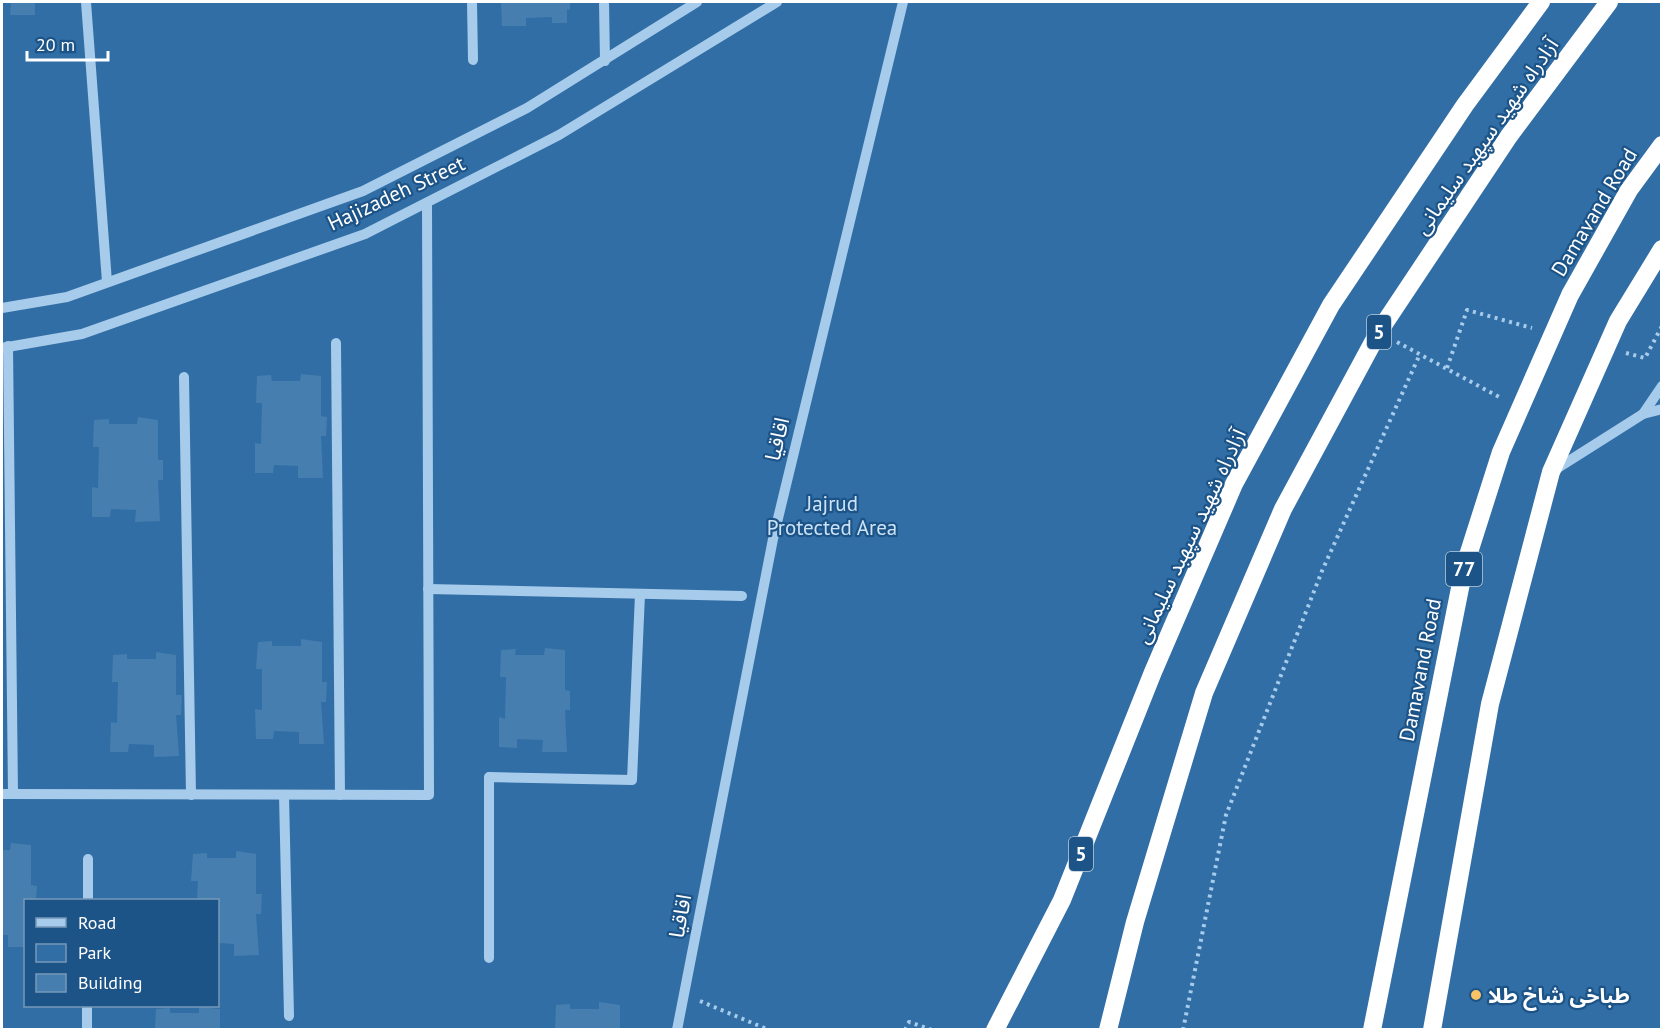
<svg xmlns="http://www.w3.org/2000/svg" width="1663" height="1031" viewBox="0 0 1663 1031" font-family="'PT Sans','Noto Sans Arabic',sans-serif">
<rect width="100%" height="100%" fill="#1d5488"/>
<path fill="#316ea5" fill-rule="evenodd" d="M2,2H1661V1029L2,1030ZM26,900H218V1006H26Z"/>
<g fill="#467eb0">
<path d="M11,2H35V15H10Z"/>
<path d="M501,2H570V10L567,9V23H552V17L526,18V26H502Z"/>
<path d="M301,374L321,376V416L327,417L326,436H321L323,478H298V466L274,465L273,473H255V443L261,444L262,403H256L257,376L271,375L272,381H300Z"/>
<path d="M138,417L158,420V460H163V480H158L160,521L135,522L136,510L111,509L110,517H92V487L98,488L99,447H93L94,420L109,419V424H137Z"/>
<path d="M301,639L322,642V682H327L326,702H321L324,744H299V732L274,731L273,739H256L255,709L262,710V669H256L258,642L272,641V646H301Z"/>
<path d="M545,648L565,650V690L570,691V710H565L567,752H542L543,740L517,739V748L499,747V717L505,719L506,677H500L501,650L516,649L515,655H544Z"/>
<path d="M156,652L176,655V695H182L181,715H176L179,756L154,757V745L129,744L128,752H110L111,722L117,723L118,682H112L113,655L127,654V659H156Z"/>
<path d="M11,843L31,845V885L37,886L36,900H26V947H8V935H2V850H10Z"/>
<path d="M236,851L256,854V894H262L261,914H256L259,955L234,956V944L218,943V900H197L198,881H191L193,854L207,853V858H236Z"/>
<path d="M599,1002L620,1005V1030H555L556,1005L570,1004V1009H599Z"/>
<path d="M199,1007L220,1009V1030H155L156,1009L170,1008V1013H199Z"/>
</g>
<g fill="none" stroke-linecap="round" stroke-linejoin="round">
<g stroke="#a7cbeb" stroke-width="4" stroke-dasharray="3 4.5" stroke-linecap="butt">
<path d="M1397,342L1501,398"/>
<path d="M1626,353L1645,358L1662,326"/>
<path d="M1447,368L1467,310L1532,328"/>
<path d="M700,1001L769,1030"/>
<path d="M905,1030L909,1022L932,1030"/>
<path d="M1183,1030L1226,815L1322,571L1420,354"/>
</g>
<g stroke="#a7cbeb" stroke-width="10">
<path d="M86,2L107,282"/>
<path d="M472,2L473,60"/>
<path d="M604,2L605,61"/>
<path d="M2,308L67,297L363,191L527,108L697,2"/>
<path d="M336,343L340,795"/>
<path d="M8,346L13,794"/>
<path d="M2,348L82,334L365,234L559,135L777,2"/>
<path d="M184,377L191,795"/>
<path d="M1643,414L1662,386"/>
<path d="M1553,471L1643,414L1662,409"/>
<path d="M428,589L742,596"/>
<path d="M2,794L429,795L427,203"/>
<path d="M284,795L289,1016"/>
<path d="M88,900V859"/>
<path d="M489,958V777L632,780L640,594"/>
<path d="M87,1030V1006"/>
<path d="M677,1030L773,539L903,2"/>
</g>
<g stroke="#fff" stroke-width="18">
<path d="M995,1030L1062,900L1153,672L1234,484L1331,305L1465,105L1541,2"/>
<path d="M1108,1030L1135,922L1204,693L1283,509L1378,333L1509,136L1609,2"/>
<path d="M1372,1030L1464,568L1501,452L1570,295L1629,190L1662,145"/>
<path d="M1432,1030L1490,704L1551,472L1618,321L1662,249"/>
</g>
</g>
<circle fill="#fac466" stroke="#1d5488" stroke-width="2" cx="1476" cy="995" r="6"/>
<g text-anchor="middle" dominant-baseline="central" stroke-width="4.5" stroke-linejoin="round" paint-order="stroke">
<g fill="#1d5488" stroke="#bbccdb" stroke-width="1.5">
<rect x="1367" y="315" width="24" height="34" rx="4.5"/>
<rect x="1446" y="552" width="36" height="34" rx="4.5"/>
<rect x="1069" y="837" width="24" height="34" rx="4.5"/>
</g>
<g font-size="20" font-weight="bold" fill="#fff">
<text x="1379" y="332">5</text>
<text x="1464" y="569">77</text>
<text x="1081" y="854">5</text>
</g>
<g font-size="21" fill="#fff" stroke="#1d5488">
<text transform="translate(1486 136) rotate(-55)">آزادراه شهید سپهبد سلیمانی</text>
<text transform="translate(396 193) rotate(-25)">Hajizadeh Street</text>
<text transform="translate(1594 212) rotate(-59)">Damavand Road</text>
<text transform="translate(777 439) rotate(-76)">اقاقیا</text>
<text transform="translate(1190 536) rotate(-65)">آزادراه شهید سپهبد سلیمانی</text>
<text transform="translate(1420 670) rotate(-79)">Damavand Road</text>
<text transform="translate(680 916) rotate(-79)">اقاقیا</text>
</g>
<g font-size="21" fill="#cce3f8" stroke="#1d5488">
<text x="832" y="503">Jajrud<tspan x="832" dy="24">Protected Area</tspan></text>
</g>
<g font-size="21" font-weight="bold" fill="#fff" stroke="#1d5488" text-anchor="start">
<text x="1488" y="995">طباخی شاخ طلا</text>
</g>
</g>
<rect width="1663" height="1031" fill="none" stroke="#ffffff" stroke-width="6"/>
<rect x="24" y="899" width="195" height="108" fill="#1d5488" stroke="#7798b8" stroke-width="1.5"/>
<rect x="36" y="918" width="30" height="9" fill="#a7cbeb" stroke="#7798b8" stroke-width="1.5"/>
<text x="78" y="929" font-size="18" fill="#ffffff">Road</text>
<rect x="36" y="944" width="30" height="18" fill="#316ea5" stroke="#7798b8" stroke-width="1.5"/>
<text x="78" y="959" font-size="18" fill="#ffffff">Park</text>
<rect x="36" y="974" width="30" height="18" fill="#467eb0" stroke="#7798b8" stroke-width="1.5"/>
<text x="78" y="989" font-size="18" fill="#ffffff">Building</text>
<path d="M27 51v9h81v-9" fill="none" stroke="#ffffff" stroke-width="3"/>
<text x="36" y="51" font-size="18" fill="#ffffff" stroke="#1d5488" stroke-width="4.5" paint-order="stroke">20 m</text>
</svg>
